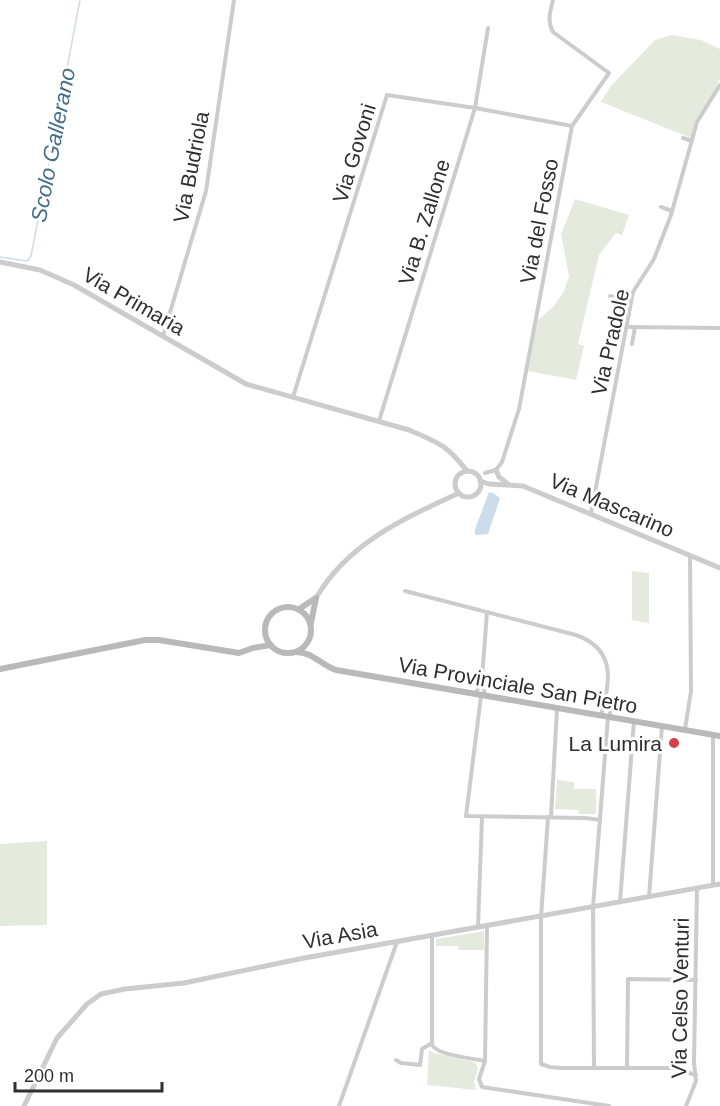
<svg xmlns="http://www.w3.org/2000/svg" width="720" height="1106" viewBox="0 0 720 1106" font-family="Arial,sans-serif">
<rect width="100%" height="100%" fill="#fff"/>
<g fill="#e4ebde">
<path d="M672,35L701,40L720,49V78L716,89L695,122L691,138L601,102L610,87L655,40Z"/>
<path d="M575,199L629,215L622,235L616,233L599,255L578,344L584,346L576,380L528,371L537,321L554,306L564,291L569,276L561,234Z"/>
<path d="M632,571L649,573V623L632,620Z"/>
<path d="M557,780L574,782V789H596V814H579V810L555,809Z"/>
<path d="M47,841V925L0,926V844Z"/>
<path d="M484,931V950H458V946H436V939Z"/>
<path d="M429,1050L434,1053L475,1062L478,1068L474,1082L476,1090L427,1085Z"/>
</g>
<path fill="#ccdde9" d="M489,492L493,493L500,498L488,534L475,535V529Z"/>
<g fill="none" stroke-linecap="round" stroke-linejoin="round">
<path stroke="#ccdde9" stroke-width="1.5" d="M0,257L27,261L31,256L80,0"/>
<g stroke="#ccc" stroke-width="4">
<path d="M683,138L692,141"/>
<path d="M661,207L672,211"/>
<path d="M610,296L631,300"/>
<path d="M626,327L720,328"/>
<path d="M163,336L206,191L234,0"/>
<path d="M632,344L635,327"/>
<path d="M293,397L387,95L475,108L572,126"/>
<path d="M379,421L475,108L488,28"/>
<path d="M485,473L496,470L502,462L519,409L572,126L609,73L553,32C547,21 550,12 553,0"/>
<path d="M591,513L633,292L654,259L671,215L697,122L720,85"/>
<path d="M405,591L576,635C617,650 610,681 601,716"/>
<path d="M482,679L487,612"/>
<path d="M475,695L482,679L485,696"/>
<path d="M481,696L466,816L586,818L600,820"/>
<path d="M607,697L611,718"/>
<path d="M685,729L691,691L690,555"/>
<path d="M548,817L541,917V1064L550,1067L561,1068H673L696,1075"/>
<path d="M551,817L557,709"/>
<path d="M713,885V735"/>
<path d="M649,897L662,726"/>
<path d="M620,902L634,721"/>
<path d="M487,926L485,1061L479,1079L482,1087L609,1106"/>
<path d="M478,927L482,817"/>
<path d="M432,936V1045C439,1056 472,1058 485,1061"/>
<path d="M396,1060L401,1063L420,1065L422,1049L432,1043"/>
<path d="M594,1068L593,907L608,717"/>
<path d="M627,1068L628,979L696,980"/>
<path d="M339,1106L397,942"/>
<path d="M686,1106L696,1081L694,1063L697,888"/>
</g>
<g stroke="#ccc" stroke-width="5">
<path d="M0,262L40,270L74,285L246,384L409,430C439,443 447,445 467,471"/>
<path d="M496,470L499,477L508,484"/>
<circle cx="468" cy="484" r="13"/>
<path d="M480,481L489,484L523,486L720,568"/>
<path d="M316,598C348,543 403,519 459,493"/>
<path d="M24,1106L57,1038L87,1004L101,994L125,989L184,983L304,958L720,884"/>
</g>
<g stroke="#b9b9b9" stroke-width="6">
<circle cx="288" cy="630" r="23"/>
<path d="M299,609L316,598"/>
<path d="M311,623L316,598"/>
<path d="M296,652C313,652 321,665 336,670L720,736"/>
<path d="M0,669L145,640H159L239,653L253,648L271,645"/>
</g>
</g>
<circle fill="#d6404a" stroke="#fff" stroke-width="2" cx="674" cy="743" r="6"/>
<g text-anchor="middle" dominant-baseline="central" stroke-width="6" stroke-linejoin="round" paint-order="stroke">
<g font-size="21" fill="#2f2f2f" stroke="#fff">
<text transform="translate(354 153) rotate(-73)">Via Govoni</text>
<text transform="translate(191 167) rotate(-79)">Via Budriola</text>
<text transform="translate(539 221) rotate(-79)">Via del Fosso</text>
<text transform="translate(424 222) rotate(-73)">Via B. Zallone</text>
<text transform="translate(134 301) rotate(30)">Via Primaria</text>
<text transform="translate(610 342) rotate(-77)">Via Pradole</text>
<text transform="translate(612 505) rotate(23)">Via Mascarino</text>
<text transform="translate(518 685) rotate(10)">Via Provinciale San Pietro</text>
<text transform="translate(340 935) rotate(-10)">Via Asia</text>
<text transform="translate(680 998) rotate(-89)">Via Celso Venturi</text>
</g>
<g font-size="21" fill="#2f2f2f" stroke="#fff" text-anchor="end">
<text x="662" y="743">La Lumira</text>
</g>
<g font-size="22" font-style="italic" fill="#446e8a" stroke="#fff">
<text transform="translate(53 145) rotate(-79)">Scolo Gallerano</text>
</g>
</g>
<path d="M15 1082v9h147v-9" fill="none" stroke="#2f2f2f" stroke-width="3"/>
<text x="24" y="1082" font-size="18" fill="#2f2f2f" stroke="#ffffff" stroke-width="4.5" paint-order="stroke">200 m</text>
</svg>
